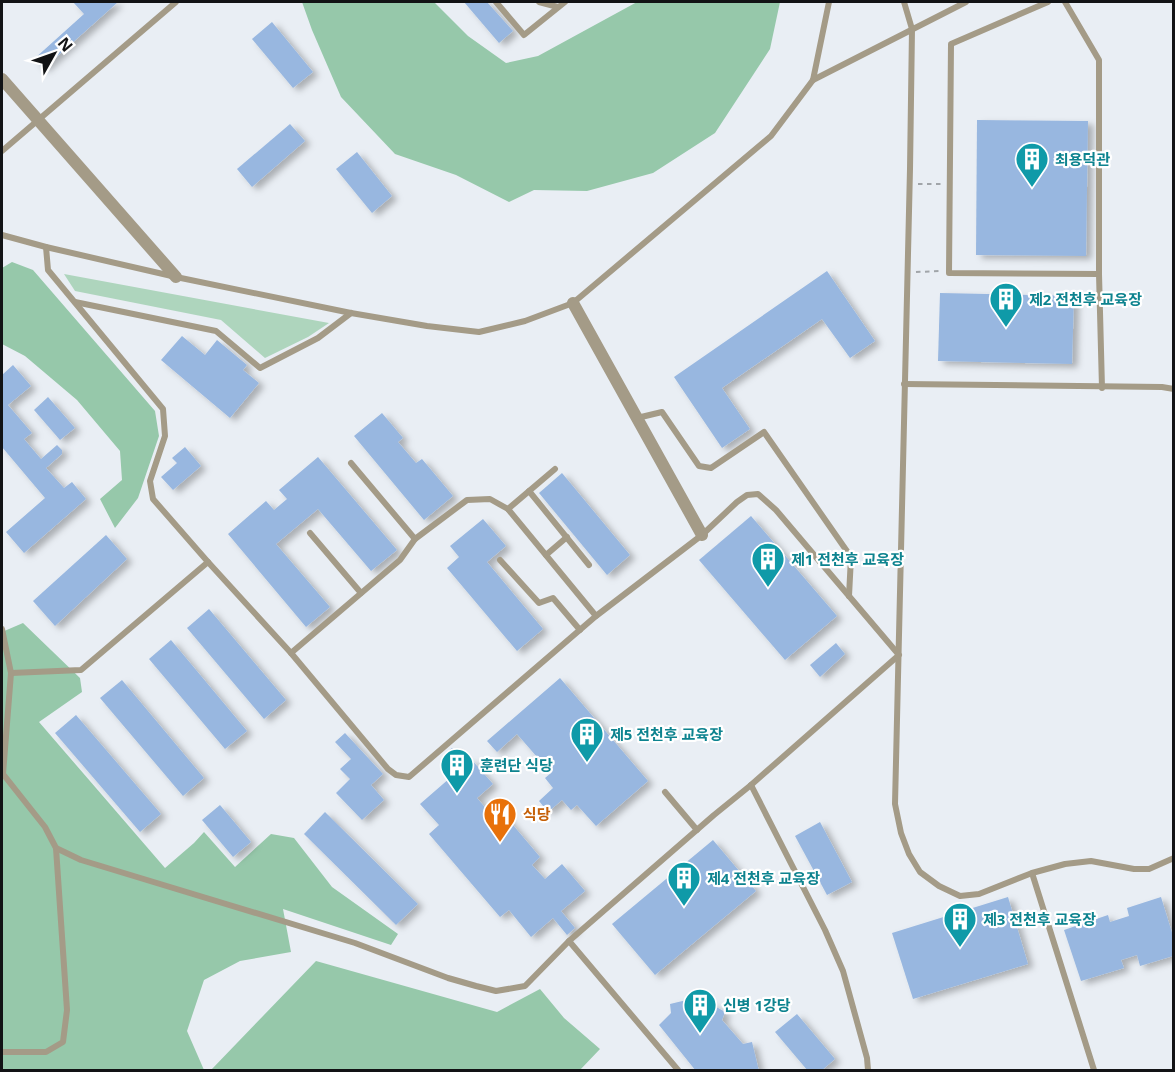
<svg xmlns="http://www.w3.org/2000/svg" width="1175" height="1072" viewBox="0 0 1175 1072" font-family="'Open Sans','Noto Sans KR',sans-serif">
<defs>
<filter id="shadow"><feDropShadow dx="5.5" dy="3.5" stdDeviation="3" flood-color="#0004"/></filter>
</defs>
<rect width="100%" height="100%" fill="#e9eef4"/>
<path fill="#aed5bd" d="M64,274L329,323L308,337L265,358L221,320L75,291Z"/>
<g fill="#96c8aa">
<path d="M302,2H434L468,36L506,63L538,56L637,2H780L770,49L715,133L653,173L587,191L534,190L509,202L456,175L395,154L341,97L312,30Z"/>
<path d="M12,262L33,270L155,411L159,436L138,498L115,528L100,499L122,480L120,451L77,400L25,356L2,344V268Z"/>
<path d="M23,623L80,678L82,692L39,722L165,868L194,843L204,832L235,867L271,834L294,838L332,887L398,934L391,945L283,909L291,952L240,961L204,980L187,1031L204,1070H2V632Z"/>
<path d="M316,961L497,1012L540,989L564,1018L600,1049L580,1070H211Z"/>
</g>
<g fill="#98b7e0" filter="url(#shadow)">
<path d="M73,2H118L43,69L34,59L84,14Z"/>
<path d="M464,2H487L513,31L499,43Z"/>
<path d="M272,22L313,72L293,88L252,39Z"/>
<path d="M977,120L1088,121L1086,256L976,255Z"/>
<path d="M290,124L305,141L252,187L237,169Z"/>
<path d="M357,152L392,196L372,213L336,169Z"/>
<path d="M827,271L875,341L850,358L822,319L722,388L750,429L722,448L674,377Z"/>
<path d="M940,293L1074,296L1072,364L938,361Z"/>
<path d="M182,336L205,355L217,340L247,365L243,370L259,383L230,418L161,360Z"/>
<path d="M13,365L31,386L8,405L32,433L24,439L41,459L57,445L62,450V454L46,468L64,488L72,482L86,499L24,553L6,532L45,498L2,447V375Z"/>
<path d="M48,397L75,428L60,440L34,410Z"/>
<path d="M382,413L403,438L398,442L416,463L422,459L453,496L424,520L354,436Z"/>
<path d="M185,447L201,466L173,490L161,477L177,463L172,458Z"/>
<path d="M318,457L397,550L371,571L318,509L276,544L330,607L306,627L228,534L266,501L274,510L287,499L279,490Z"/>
<path d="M562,473L630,555L607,575L539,493Z"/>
<path d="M751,516L837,616L785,660L699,560Z"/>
<path d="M483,519L506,546L487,562L543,629L517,651L447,568L459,557L450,546Z"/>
<path d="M106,535L127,559L55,626L33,601Z"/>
<path d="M209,609L286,700L264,719L187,628Z"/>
<path d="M171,640L247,731L225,749L149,659Z"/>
<path d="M836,643L845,654L820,677L810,665Z"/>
<path d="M560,678L648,781L596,826L577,805L571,810L562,800L548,812L539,801L553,788L545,778L551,773L517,734L497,752L487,741Z"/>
<path d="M122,680L204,778L183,796L100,698Z"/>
<path d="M76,715L161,814L140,832L55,733Z"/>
<path d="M345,733L383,774L371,785L384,800L362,820L336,793L350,779L340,769L351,759L335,742Z"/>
<path d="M452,748L466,763L471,759L493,784L477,798L489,812L496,805L540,857L532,865L545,879L562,864L585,891L561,911L575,928L567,935L553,918L531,937L509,910L500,917L429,834L439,825L420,804L458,771L444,755Z"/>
<path d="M220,805L251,842L233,857L202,820Z"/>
<path d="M325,812L418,904L396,925L304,834Z"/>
<path d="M820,822L852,882L827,895L795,836Z"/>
<path d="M713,840L756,891L655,975L612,924Z"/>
<path d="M1008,897L1028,964L913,999L892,933Z"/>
<path d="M1161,897L1173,936V956L1140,966L1137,955L1121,960L1124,968L1081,981L1064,930L1108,915L1110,922L1129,916L1127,908Z"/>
<path d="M699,997L725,1012L722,1020L743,1044L752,1042L759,1071H696L659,1025L671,1013L670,1004Z"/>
<path d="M797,1014L835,1059L821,1071H808L775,1032Z"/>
</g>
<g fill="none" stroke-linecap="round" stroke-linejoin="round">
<g stroke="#a1a5a9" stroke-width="2" stroke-dasharray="4.5 4.5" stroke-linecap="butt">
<path d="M918,184H942"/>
<path d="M916,272L941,271"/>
</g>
<g stroke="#a49b87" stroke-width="6">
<path d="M496,2L524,35L565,2"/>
<path d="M539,2L558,7"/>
<path d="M904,2L912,29L910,169L895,804L901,833L909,854L920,872L939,886L960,896L979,894L1032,873L1065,864L1091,861L1134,869H1149L1174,858"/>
<path d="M1048,2L951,44L949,273L1099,274"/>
<path d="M1065,2L1099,60V274L1102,388"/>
<path d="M813,80L966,2"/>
<path d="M2,151L176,2"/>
<path d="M2,235L46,247L176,277L351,313L427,326L479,332L525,321L573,303L771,136L813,80L829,2"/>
<path d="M75,302L216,331L260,368L318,338L351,313"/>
<path d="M904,384L1162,387L1174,389"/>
<path d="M637,418L662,412L699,466L711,468L764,432L851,557L849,596"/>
<path d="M351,463L415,539L467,500L490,499L508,509L596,616"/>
<path d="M529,491L589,565"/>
<path d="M508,509L555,469"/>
<path d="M310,533L361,593"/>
<path d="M546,555L567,537"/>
<path d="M500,560L539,603L553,598L580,630"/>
<path d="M2,629L11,673L3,774L45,827L56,848L81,860L355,943L448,978L476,986L496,991L525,986L569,941L714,815L751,785L899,655L776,510L758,494L747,495L737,502L702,535L596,616L409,777L396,775L388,769L291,653L208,562L153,499L150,481L165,436L163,409L48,270L46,247"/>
<path d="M291,653L400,560L415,539"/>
<path d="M11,673L81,670L208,562"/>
<path d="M751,785L825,930L843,971L867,1058L868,1070"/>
<path d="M665,792L697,830"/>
<path d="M1032,873L1094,1070"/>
<path d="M569,941L678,1070"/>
<path d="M2,1052H46L63,1042L67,1010L56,848"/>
</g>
<g stroke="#a49b87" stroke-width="12">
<path d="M2,79L176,277"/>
<path d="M573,303L702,535"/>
</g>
</g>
<defs>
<symbol id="building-pin" viewBox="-11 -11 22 30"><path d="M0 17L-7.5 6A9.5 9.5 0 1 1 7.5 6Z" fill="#0f9aa8" stroke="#fff"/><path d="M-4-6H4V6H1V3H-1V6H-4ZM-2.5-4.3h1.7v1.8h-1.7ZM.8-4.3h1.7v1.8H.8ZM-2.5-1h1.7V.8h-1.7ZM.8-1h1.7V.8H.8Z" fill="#fff"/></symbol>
<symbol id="restaurant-pin" viewBox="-11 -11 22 30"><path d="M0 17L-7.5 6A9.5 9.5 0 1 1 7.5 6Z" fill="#e8710a" stroke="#fff"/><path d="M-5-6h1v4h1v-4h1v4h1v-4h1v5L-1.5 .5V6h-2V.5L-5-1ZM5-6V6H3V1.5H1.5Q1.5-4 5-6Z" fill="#fff"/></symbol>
</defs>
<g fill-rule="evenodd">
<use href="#building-pin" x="1013" y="140" width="38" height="52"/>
<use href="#building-pin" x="987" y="280" width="38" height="52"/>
<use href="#building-pin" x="749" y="540" width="38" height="52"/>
<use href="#building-pin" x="568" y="715" width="38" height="52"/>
<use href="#building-pin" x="438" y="746" width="38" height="52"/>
<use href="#restaurant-pin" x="481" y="795" width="38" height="52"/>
<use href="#building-pin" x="665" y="859" width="38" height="52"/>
<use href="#building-pin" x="941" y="900" width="38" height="52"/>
<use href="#building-pin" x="681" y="986" width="38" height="52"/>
</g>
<g text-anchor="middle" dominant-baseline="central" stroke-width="4.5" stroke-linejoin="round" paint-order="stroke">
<g font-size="15" font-weight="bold" fill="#0d838f" stroke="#fff" text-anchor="start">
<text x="1055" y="159">최용덕관</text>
<text x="1029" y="299">제2 전천후 교육장</text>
<text x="791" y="559">제1 전천후 교육장</text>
<text x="610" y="734">제5 전천후 교육장</text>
<text x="480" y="765">훈련단 식당</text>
<text x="707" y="878">제4 전천후 교육장</text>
<text x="983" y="919">제3 전천후 교육장</text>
<text x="723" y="1005">신병 1강당</text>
</g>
<g font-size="15" font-weight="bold" fill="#c56008" stroke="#fff" text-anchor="start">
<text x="523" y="814">식당</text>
</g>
</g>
<rect width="1175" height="1072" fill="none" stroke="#121315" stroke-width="6"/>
<g transform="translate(54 54) rotate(50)" stroke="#ffffff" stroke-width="4.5" paint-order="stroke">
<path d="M0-4.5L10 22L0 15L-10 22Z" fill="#121315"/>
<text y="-9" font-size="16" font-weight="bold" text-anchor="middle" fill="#121315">N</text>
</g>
</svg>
